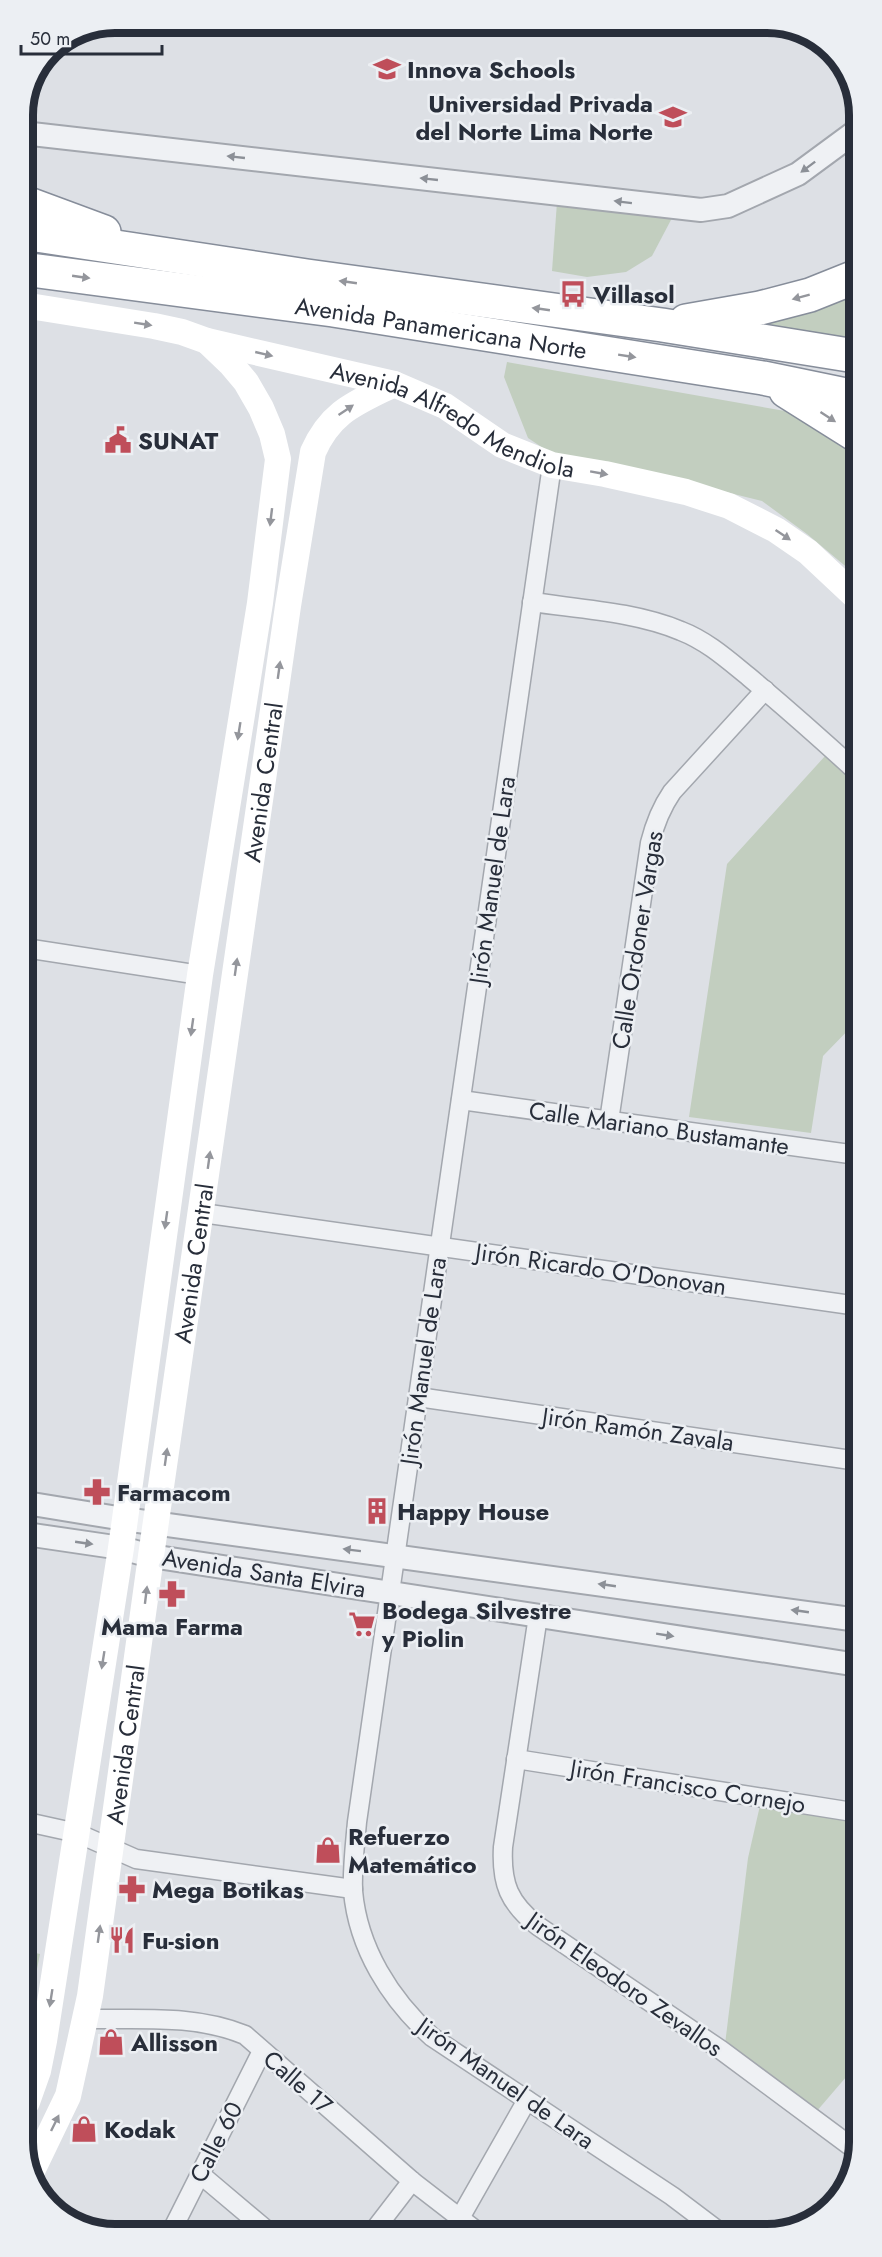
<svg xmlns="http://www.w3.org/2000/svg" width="882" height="2257" viewBox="0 0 882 2257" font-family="Jost,sans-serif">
<rect width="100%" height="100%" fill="#dde0e5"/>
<g fill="#c2cebf">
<path d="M557,202L672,218L652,256L626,272L587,277L552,271Z"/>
<path d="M855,292V339L763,325Z"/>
<path d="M507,362L785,411L849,445L856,452V575L807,534L762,501L645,472L552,454L528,438L504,377Z"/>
<path d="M826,755L856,784L857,1021L823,1056L811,1133L689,1117L727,864Z"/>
<path d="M761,1801L859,1817V2062L816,2112L725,2044L748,1858Z"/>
<path d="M27,1951L40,1954L27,2019Z"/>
</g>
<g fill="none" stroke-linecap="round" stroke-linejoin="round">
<defs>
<g id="minor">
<path d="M552,465L357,1822C355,1845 352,1868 353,1891C358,1948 390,1999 432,2037L672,2196L717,2230"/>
<path d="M532,602C580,609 636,612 681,631C707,641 728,660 749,677C786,708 821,739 856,771"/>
<path d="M25,948L200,975"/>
<path d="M461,1100L857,1155"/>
<path d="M609,1121L650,843C655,823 661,808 672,792L765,690"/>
<path d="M202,1213L858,1306"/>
<path d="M418,1397L858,1461"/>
<path d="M538,1616L503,1847C501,1884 509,1903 538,1926L721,2050L857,2151"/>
<path d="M516,1759L859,1813"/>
<path d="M27,1822L77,1833L136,1859L353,1889"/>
<path d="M85,2019C138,2020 195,2014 245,2035L412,2181L478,2232"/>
<path d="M200,2174L270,2233"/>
<path d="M460,2218L527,2100"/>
<path d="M372,2233L412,2181"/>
<path d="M170,2234L262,2051"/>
</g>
<g id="tertiary">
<path d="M23,133L701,210L728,206L798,174L855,132"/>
<path d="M26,1503L124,1519L858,1620"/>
<path d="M26,1534L121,1548L151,1556L858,1665"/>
</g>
<g id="motorway">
<path d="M23,202L104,232"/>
<path d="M23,233L307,276L662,325L855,356"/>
<path id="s3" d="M23,269L333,310L763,378L855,397"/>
<path d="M686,321L760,308L810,295L855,277"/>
<path d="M786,391L856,435"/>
</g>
</defs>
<use href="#minor" stroke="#a3a7ae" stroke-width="21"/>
<use href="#tertiary" stroke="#a3a7ae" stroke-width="26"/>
<use href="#motorway" stroke="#868d9a" stroke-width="36"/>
<use href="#minor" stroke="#eff1f4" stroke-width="18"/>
<use href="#tertiary" stroke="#eff1f4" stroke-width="22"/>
<g stroke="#fff" stroke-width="26">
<path id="s1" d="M23,305L154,326L182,332L207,341L394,384L445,406L502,445L552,465L605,474L686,492L729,506L776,530L808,552L856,597"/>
<path d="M27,2102L38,2071L44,2041L121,1548L200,975L260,603L278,459L272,434L261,408L246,382L230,363L207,341"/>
<path id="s2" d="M30,2175L68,2096L90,1996L151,1556L288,606L313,452C331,411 356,403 394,384"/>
</g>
<use href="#motorway" stroke="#fff" stroke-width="33"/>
</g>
<defs><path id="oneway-solid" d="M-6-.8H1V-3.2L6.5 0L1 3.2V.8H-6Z" transform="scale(1.5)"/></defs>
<g fill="#8c9097">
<use href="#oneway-solid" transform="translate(236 157) rotate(-174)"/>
<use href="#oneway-solid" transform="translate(808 167) rotate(143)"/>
<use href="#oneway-solid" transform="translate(429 179) rotate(-174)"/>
<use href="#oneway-solid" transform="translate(623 202) rotate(-173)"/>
<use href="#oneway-solid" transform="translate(84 1543) rotate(8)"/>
<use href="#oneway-solid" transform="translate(352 1550) rotate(-173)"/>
<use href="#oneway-solid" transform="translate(607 1585) rotate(-172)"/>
<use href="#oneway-solid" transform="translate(800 1611) rotate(-172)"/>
<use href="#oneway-solid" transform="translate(665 1635) rotate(9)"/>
</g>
<g fill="#94969c">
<use href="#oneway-solid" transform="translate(81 277) rotate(8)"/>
<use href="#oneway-solid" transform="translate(348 282) rotate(-172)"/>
<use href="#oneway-solid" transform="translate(801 297) rotate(165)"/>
<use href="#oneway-solid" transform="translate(541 309) rotate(-172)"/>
<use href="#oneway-solid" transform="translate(143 324) rotate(9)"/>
<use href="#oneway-solid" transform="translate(264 354) rotate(13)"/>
<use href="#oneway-solid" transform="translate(627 356) rotate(9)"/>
<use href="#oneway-solid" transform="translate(346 410) rotate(-34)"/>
<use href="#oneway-solid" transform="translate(828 417) rotate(33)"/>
<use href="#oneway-solid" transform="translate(599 473) rotate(10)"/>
<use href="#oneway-solid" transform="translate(271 517) rotate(97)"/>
<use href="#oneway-solid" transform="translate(783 535) rotate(34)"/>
<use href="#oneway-solid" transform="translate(279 670) rotate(-82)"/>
<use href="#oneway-solid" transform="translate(239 731) rotate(99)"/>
<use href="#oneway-solid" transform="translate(236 967) rotate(-82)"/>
<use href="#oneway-solid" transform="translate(192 1027) rotate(98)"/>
<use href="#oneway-solid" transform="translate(209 1160) rotate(-82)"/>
<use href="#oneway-solid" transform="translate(166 1220) rotate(98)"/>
<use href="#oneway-solid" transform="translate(166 1457) rotate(-82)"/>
<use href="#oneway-solid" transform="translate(146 1595) rotate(-83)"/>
<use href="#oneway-solid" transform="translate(103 1660) rotate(99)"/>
<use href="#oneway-solid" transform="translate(99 1934) rotate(-82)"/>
<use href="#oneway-solid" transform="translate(51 1998) rotate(99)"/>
<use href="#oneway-solid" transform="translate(55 2123) rotate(-64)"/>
</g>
<defs>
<symbol id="school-bare" viewBox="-9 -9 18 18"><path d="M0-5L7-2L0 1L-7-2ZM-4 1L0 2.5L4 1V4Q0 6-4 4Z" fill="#bf4e5a" stroke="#eceff3" stroke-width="2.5" paint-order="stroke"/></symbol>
<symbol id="university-bare" viewBox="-9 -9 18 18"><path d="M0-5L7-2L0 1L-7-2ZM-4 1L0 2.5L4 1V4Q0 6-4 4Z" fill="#bf4e5a" stroke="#eceff3" stroke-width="2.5" paint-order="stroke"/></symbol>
<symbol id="bus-bare" viewBox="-9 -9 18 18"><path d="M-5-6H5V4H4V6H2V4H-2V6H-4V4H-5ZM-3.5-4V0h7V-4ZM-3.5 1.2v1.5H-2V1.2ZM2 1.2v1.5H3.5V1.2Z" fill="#bf4e5a" stroke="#eceff3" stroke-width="2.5" paint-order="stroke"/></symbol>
<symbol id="civic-bare" viewBox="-9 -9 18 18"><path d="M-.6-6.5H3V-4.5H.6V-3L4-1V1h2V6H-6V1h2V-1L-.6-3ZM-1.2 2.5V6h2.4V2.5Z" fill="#bf4e5a" stroke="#eceff3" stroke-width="2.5" paint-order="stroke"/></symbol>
<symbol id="pharmacy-bare" viewBox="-9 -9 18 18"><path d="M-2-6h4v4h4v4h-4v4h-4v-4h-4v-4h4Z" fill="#bf4e5a" stroke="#eceff3" stroke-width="2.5" paint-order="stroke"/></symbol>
<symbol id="building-bare" viewBox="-9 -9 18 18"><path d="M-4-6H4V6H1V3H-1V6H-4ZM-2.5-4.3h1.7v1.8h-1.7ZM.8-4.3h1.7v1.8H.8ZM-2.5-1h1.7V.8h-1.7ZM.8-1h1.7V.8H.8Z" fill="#bf4e5a" stroke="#eceff3" stroke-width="2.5" paint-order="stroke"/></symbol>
<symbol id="supermarket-bare" viewBox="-9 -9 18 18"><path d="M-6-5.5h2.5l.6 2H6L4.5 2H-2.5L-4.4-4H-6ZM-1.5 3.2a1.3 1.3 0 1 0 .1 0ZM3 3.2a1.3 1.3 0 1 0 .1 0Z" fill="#bf4e5a" stroke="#eceff3" stroke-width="2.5" paint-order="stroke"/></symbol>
<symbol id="shop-bare" viewBox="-9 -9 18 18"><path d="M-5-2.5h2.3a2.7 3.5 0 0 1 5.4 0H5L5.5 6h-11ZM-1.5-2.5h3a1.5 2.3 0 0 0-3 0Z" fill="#bf4e5a" stroke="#eceff3" stroke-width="2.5" paint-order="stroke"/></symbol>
<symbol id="restaurant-bare" viewBox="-9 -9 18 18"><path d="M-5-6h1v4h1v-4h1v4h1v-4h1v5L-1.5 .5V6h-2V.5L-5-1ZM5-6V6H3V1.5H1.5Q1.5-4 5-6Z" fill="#bf4e5a" stroke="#eceff3" stroke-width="2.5" paint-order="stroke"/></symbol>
</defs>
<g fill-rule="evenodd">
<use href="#school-bare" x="368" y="50" width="38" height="38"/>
<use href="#university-bare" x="654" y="98" width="38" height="38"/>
<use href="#bus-bare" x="554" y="275" width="38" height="38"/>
<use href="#civic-bare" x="99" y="421" width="38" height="38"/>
<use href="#pharmacy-bare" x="78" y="1473" width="38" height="38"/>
<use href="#building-bare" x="358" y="1492" width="38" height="38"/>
<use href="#pharmacy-bare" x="153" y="1575" width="38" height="38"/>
<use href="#supermarket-bare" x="343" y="1605" width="38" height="38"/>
<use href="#shop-bare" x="309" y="1831" width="38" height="38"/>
<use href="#pharmacy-bare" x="113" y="1870" width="38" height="38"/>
<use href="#restaurant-bare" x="103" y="1921" width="38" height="38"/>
<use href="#shop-bare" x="92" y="2023" width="38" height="38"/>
<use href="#shop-bare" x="65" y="2110" width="38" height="38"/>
</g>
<g text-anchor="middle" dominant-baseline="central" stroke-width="5" stroke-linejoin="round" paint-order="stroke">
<g font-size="24" font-weight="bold" fill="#282e3a" stroke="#eceff3" text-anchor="start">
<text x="407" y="69">Innova Schools</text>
<text x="653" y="103" text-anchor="end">Universidad Privada<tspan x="653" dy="28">del Norte Lima Norte</tspan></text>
<text x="593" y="294">Villasol</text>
<text x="138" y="440">SUNAT</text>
<text x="117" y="1492">Farmacom</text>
<text x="397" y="1511">Happy House</text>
<text x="382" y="1610">Bodega Silvestre<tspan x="382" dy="28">y Piolin</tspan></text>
<text x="172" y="1626" text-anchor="middle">Mama Farma</text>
<text x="348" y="1836">Refuerzo<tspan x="348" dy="28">Matemático</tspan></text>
<text x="152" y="1889">Mega Botikas</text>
<text x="142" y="1940">Fu-sion</text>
<text x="131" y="2042">Allisson</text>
<text x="104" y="2129">Kodak</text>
</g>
<g font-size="24" fill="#282e3a" stroke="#eceff3">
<text stroke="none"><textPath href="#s3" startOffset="422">Avenida Panamericana Norte</textPath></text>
<text stroke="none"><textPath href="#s1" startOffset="448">Avenida Alfredo Mendiola</textPath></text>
<text stroke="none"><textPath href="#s2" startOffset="1416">Avenida Central</textPath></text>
<text transform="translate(492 880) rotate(-82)">Jirón Manuel de Lara</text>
<text transform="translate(637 940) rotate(-81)">Calle Ordoner Vargas</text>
<text transform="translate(659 1128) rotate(8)">Calle Mariano Bustamante</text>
<text stroke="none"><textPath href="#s2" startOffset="930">Avenida Central</textPath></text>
<text transform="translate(601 1269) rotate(8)">Jirón Ricardo O'Donovan</text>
<text transform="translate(423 1361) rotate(-82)">Jirón Manuel de Lara</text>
<text transform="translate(638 1429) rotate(8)">Jirón Ramón Zavala</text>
<text transform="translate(264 1573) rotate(9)">Avenida Santa Elvira</text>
<text stroke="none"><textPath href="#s2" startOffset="444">Avenida Central</textPath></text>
<text transform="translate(688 1786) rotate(9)">Jirón Francisco Cornejo</text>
<text transform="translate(625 1984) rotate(35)">Jirón Eleodoro Zevallos</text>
<text transform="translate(298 2082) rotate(41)">Calle 17</text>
<text transform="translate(506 2083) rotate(35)">Jirón Manuel de Lara</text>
<text transform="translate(216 2142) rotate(-63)">Calle 60</text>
</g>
</g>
<path d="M0 0H882V2257H0ZM115 33H767A82 82 0 0 1 849 115V2142A82 82 0 0 1 767 2224H115A82 82 0 0 1 33 2142V115A82 82 0 0 1 115 33Z" fill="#eceff3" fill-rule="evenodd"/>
<path fill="none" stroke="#282e3a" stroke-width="8" d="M115 33H767A82 82 0 0 1 849 115V2142A82 82 0 0 1 767 2224H115A82 82 0 0 1 33 2142V115A82 82 0 0 1 115 33Z"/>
<path d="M21 45v9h141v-9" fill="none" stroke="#282e3a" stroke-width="3"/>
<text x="30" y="45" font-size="18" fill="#282e3a" stroke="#eceff3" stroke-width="4.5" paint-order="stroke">50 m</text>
</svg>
